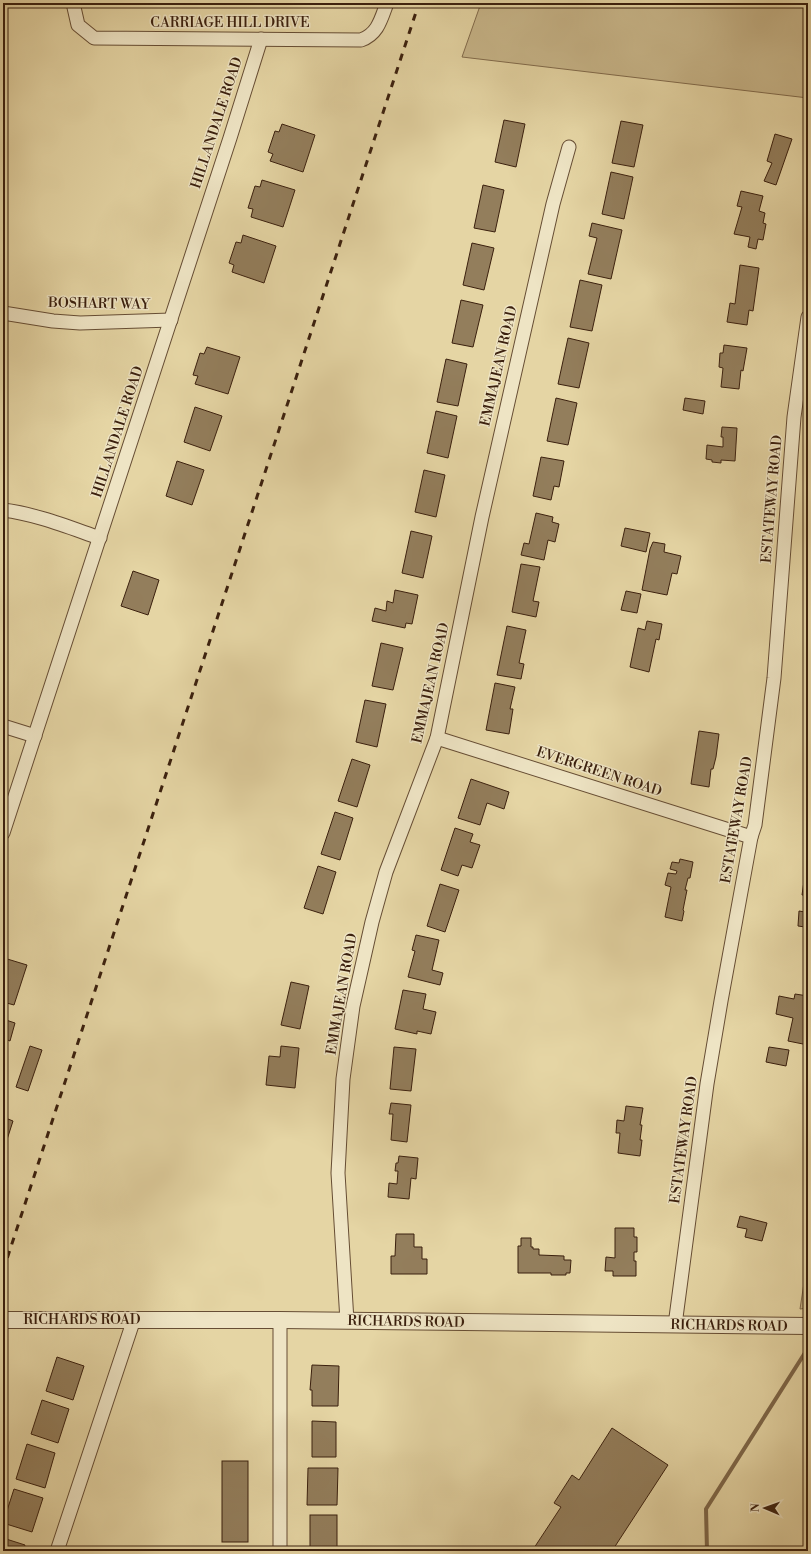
<svg xmlns="http://www.w3.org/2000/svg" width="811" height="1554" viewBox="0 0 811 1554" font-family="'Libre Bodoni',serif">
<rect width="100%" height="100%" fill="#e5d5a4"/>
<filter id="stains"><feTurbulence type="fractalNoise" baseFrequency=".005" numOctaves="4"/><feColorMatrix values="0 0 0 0 .2 0 0 0 0 .09 0 0 0 0 .02 0 0 0 .5 -.17"/></filter>
<radialGradient id="worn" r=".72"><stop offset=".6" stop-color="#630" stop-opacity="0"/><stop offset="1" stop-color="#630" stop-opacity=".3"/></radialGradient>
<g fill="#c8b68a" stroke="#826b4c">
<path d="M481,3H808V98L462,57Z"/>
<path d="M808,1257V1308L800,1309Z"/>
</g>
<g fill="none" stroke-linecap="round" stroke-linejoin="round">
<path stroke="#7e6749" stroke-width="4" d="M707,1551L706,1509L808,1348"/>
</g>
<g fill="#937e5c" stroke="#3b200e">
<path d="M504,120L525,124L516,167L495,162Z"/>
<path d="M621,121L643,125L634,167L612,163Z"/>
<path d="M282,124L315,135L303,172L270,161L273,154L268,152L275,131L279,132Z"/>
<path d="M775,134L792,139L776,185L764,181L772,163L767,161Z"/>
<path d="M611,172L633,177L624,219L602,214Z"/>
<path d="M262,180L295,190L283,227L251,217L253,209L248,208L255,186L260,187Z"/>
<path d="M483,185L504,190L495,232L474,228Z"/>
<path d="M741,191L763,196L759,211L765,213L763,223L766,224L763,240L758,239L756,249L748,247L750,237L734,234L742,207L737,206Z"/>
<path d="M592,223L622,230L611,279L588,274L597,238L589,236Z"/>
<path d="M243,235L276,246L264,283L232,272L234,265L229,263L236,242L241,243Z"/>
<path d="M472,243L494,248L484,290L463,285Z"/>
<path d="M740,265L759,268L753,311L749,310L747,325L727,322L730,303L735,304Z"/>
<path d="M580,280L602,285L592,331L570,327Z"/>
<path d="M461,300L483,305L473,347L452,343Z"/>
<path d="M568,338L589,343L579,388L558,384Z"/>
<path d="M724,345L747,348L743,371L741,370L739,389L721,387L723,368L719,367L720,353H723Z"/>
<path d="M207,347L240,357L228,394L195,384L198,376L193,375L200,353L204,354Z"/>
<path d="M446,359L467,364L458,406L437,402Z"/>
<path d="M556,398L577,403L568,445L547,441Z"/>
<path d="M685,398L705,401L703,414L683,410Z"/>
<path d="M195,407L222,416L210,451L184,442Z"/>
<path d="M436,411L457,416L448,458L427,453Z"/>
<path d="M722,427L737,428L735,461L721,460V463L712,462V460L706,459L707,445L723,447V437H721Z"/>
<path d="M541,457L564,461L559,487L554,486L551,500L533,496Z"/>
<path d="M177,461L204,470L192,505L166,496Z"/>
<path d="M424,470L445,475L436,517L415,512Z"/>
<path d="M536,513L553,517L552,522L559,524L555,542L548,540L544,560L521,555L524,543L529,544Z"/>
<path d="M625,528L650,533L646,552L621,546Z"/>
<path d="M411,531L432,536L423,578L402,573Z"/>
<path d="M653,542L665,544L664,552L681,556L677,574L672,573L667,595L642,590L650,549Z"/>
<path d="M521,564L540,567L533,601L539,602L536,617L512,612Z"/>
<path d="M133,571L159,580L148,615L121,606Z"/>
<path d="M395,590L418,595L412,624L406,623L405,628L372,621L375,608L386,611L387,601L393,603Z"/>
<path d="M626,591L641,594L637,613L621,610Z"/>
<path d="M647,621L662,624L659,640L656,639L649,672L630,667L638,628L645,630Z"/>
<path d="M507,626L526,630L519,663L524,664L521,679L497,675Z"/>
<path d="M381,643L403,648L393,690L372,686Z"/>
<path d="M495,683L515,687L510,709H513L509,734L486,730Z"/>
<path d="M365,700L386,704L377,747L356,742Z"/>
<path d="M699,731L719,734L716,757L713,769H711L709,787L691,784Z"/>
<path d="M352,759L370,765L357,807L338,801Z"/>
<path d="M471,779L509,792L504,809L487,803L480,825L458,818Z"/>
<path d="M335,812L353,818L340,860L321,854Z"/>
<path d="M455,828L473,834L470,842L480,845L472,868L462,865L458,876L441,870Z"/>
<path d="M680,859L693,862L690,878H688L685,890H687L683,910L684,911L682,921L665,917L671,887L665,885L668,873L676,874L677,871L670,869L672,862L679,863Z"/>
<path d="M318,866L336,872L323,914L304,908Z"/>
<path d="M804,881H808V930H804L805,927L798,926L799,911L805,912L807,895H802Z"/>
<path d="M440,884L459,890L445,932L427,926Z"/>
<path d="M416,935L439,940L432,970L443,973L440,985L408,977L415,951L412,950Z"/>
<path d="M4,958L27,965L14,1005L3,1002Z"/>
<path d="M291,982L309,986L300,1029L281,1025Z"/>
<path d="M403,990L426,994L423,1009L436,1012L431,1034L417,1031V1034L395,1029Z"/>
<path d="M795,994L808,996V1017L806,1028H808V1045L788,1041L793,1018L776,1014L779,996L794,999Z"/>
<path d="M3,1019L15,1023L10,1041L3,1038Z"/>
<path d="M30,1046L42,1050L28,1091L16,1087Z"/>
<path d="M281,1046L299,1048L295,1088L266,1085L269,1056L280,1057Z"/>
<path d="M394,1047L416,1049L411,1091L390,1089Z"/>
<path d="M769,1047L789,1050L786,1066L766,1062Z"/>
<path d="M391,1103L411,1105L407,1142L391,1140L393,1114H389Z"/>
<path d="M626,1106L643,1108L640,1125H642L640,1140H642L640,1156L618,1153L620,1133H616L617,1120L624,1121Z"/>
<path d="M3,1117L13,1121L3,1152Z"/>
<path d="M399,1156L418,1158L416,1179L411,1178L409,1199L388,1197L389,1183L397,1184L398,1171H395L396,1163H398Z"/>
<path d="M740,1216L767,1223L762,1241L745,1237L747,1229L737,1227Z"/>
<path d="M615,1228H634V1237H637V1252H634V1261H636V1276H613V1271H605L606,1257L615,1258Z"/>
<path d="M396,1234H414V1247H422V1259H427V1274H391V1256H395Z"/>
<path d="M521,1238H531V1247H533V1249H539V1255L564,1256V1260H571L570,1273H566V1275H551V1273H518V1246H521Z"/>
<path d="M57,1357L84,1366L73,1400L46,1391Z"/>
<path d="M312,1365L339,1366L338,1406H312V1390H310Z"/>
<path d="M42,1400L69,1409L58,1443L31,1434Z"/>
<path d="M312,1421L336,1422V1457H312Z"/>
<path d="M612,1428L668,1465L612,1551H532L561,1507L554,1503L572,1475L579,1480Z"/>
<path d="M27,1444L55,1453L45,1488L16,1479Z"/>
<rect x="222" y="1461" width="26" height="81"/>
<path d="M308,1468H338L337,1505H307Z"/>
<path d="M14,1489L43,1498L32,1532L3,1523Z"/>
<rect x="310" y="1515" width="27" height="36"/>
<path d="M3,1538L25,1545L23,1551H3Z"/>
</g>
<g fill="none" stroke-linecap="round" stroke-linejoin="round">
<defs>
<g id="minor">
<path d="M73,3L78,25L94,38L361,40C378,34 381,19 387,3"/>
<path d="M3,313L53,321L80,323L171,320"/>
<path d="M3,510C36,514 68,527 100,538"/>
<path d="M3,726L35,736"/>
<path d="M437,738L751,837"/>
<path d="M3,833L230,138L261,39"/>
<path d="M280,1320V1551"/>
<path d="M347,1321L338,1173L343,1079L353,1006L372,922L386,872L437,738L482,517L553,204L569,147"/>
<path d="M675,1325L707,1084L721,1001L751,837L755,825L774,678L794,417L808,317"/>
<path d="M57,1551L134,1319"/>
</g>
<path id="tertiary" d="M3,1320H280L808,1326"/>
</defs>
<use href="#minor" stroke="#664d34" stroke-width="15"/>
<use href="#tertiary" stroke="#664d34" stroke-width="18"/>
<use href="#minor" stroke="#eee4c4" stroke-width="13"/>
<use href="#tertiary" stroke="#eee4c4" stroke-width="16"/>
<path stroke="#3b200e" stroke-width="3" stroke-dasharray="7 7" stroke-linecap="butt" d="M3,1271L419,3"/>
</g>
<g text-anchor="middle" dominant-baseline="central" stroke-width="3" stroke-linejoin="round" paint-order="stroke">
<g font-size="14" fill="#3b200e" stroke="#eee4c4">
<text x="230" y="23">CARRIAGE HILL DRIVE</text>
<text transform="translate(217 123) rotate(-72)">HILLANDALE ROAD</text>
<text transform="translate(99 304) rotate(1)">BOSHART WAY</text>
<text transform="translate(499 366) rotate(-77)">EMMAJEAN ROAD</text>
<text transform="translate(118 432) rotate(-72)">HILLANDALE ROAD</text>
<text transform="translate(772 499) rotate(-85)">ESTATEWAY ROAD</text>
<text transform="translate(431 683) rotate(-77)">EMMAJEAN ROAD</text>
<text transform="translate(599 772) rotate(18)">EVERGREEN ROAD</text>
<text transform="translate(737 820) rotate(-80)">ESTATEWAY ROAD</text>
<text transform="translate(342 994) rotate(-80)">EMMAJEAN ROAD</text>
<text transform="translate(684 1140) rotate(-82)">ESTATEWAY ROAD</text>
<text x="82" y="1320">RICHARDS ROAD</text>
<text transform="translate(406 1322) rotate(1)">RICHARDS ROAD</text>
<text transform="translate(729 1326) rotate(1)">RICHARDS ROAD</text>
</g>
</g>
<rect width="811" height="1554" fill="none" stroke="#e5d5a4" stroke-width="16"/>
<rect x="4" y="4" width="803" height="1546" fill="none" stroke="#3b200e" stroke-width="2"/>
<rect x="8" y="8" width="795" height="1538" fill="none" stroke="#3b200e"/>
<g transform="translate(765 1508) rotate(272)" stroke="#eee4c4" stroke-width="3" paint-order="stroke">
<path d="M0-3L7 15L0 10L-7 15Z" fill="#3b200e"/>
<text y="-6" font-size="11" font-weight="bold" text-anchor="middle" fill="#3b200e">N</text>
</g>
<rect width="100%" height="100%" filter="url(#stains)"/>
<rect width="100%" height="100%" fill="url(#worn)"/>
</svg>
